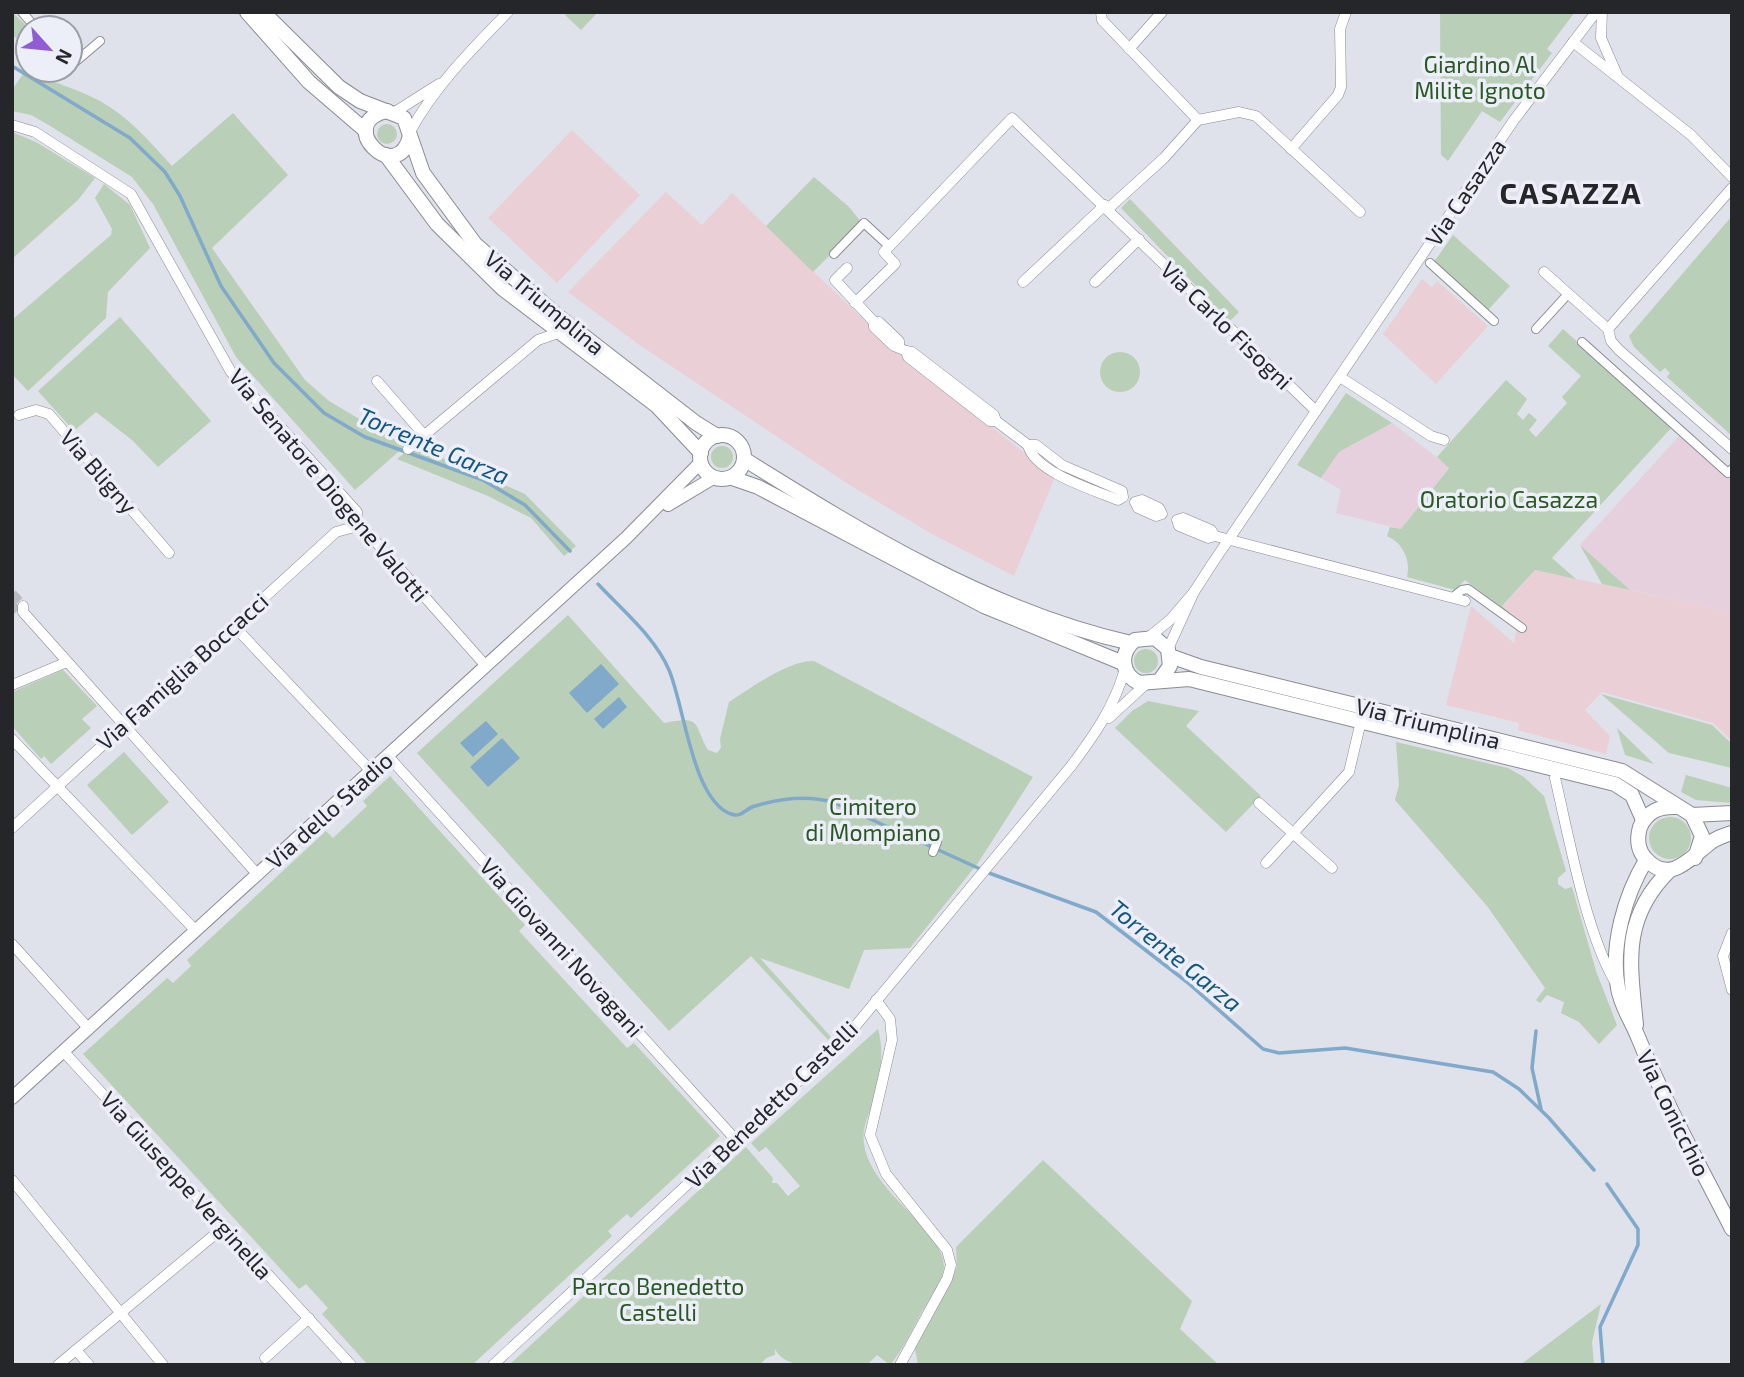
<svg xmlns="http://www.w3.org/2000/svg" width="1744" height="1377" viewBox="0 0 1744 1377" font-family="'Exo 2',sans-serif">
<rect width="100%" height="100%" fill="#dfe1eb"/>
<g fill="#ead0d6">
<path d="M572,130L640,195L557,283L488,218Z"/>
<path d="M666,192L702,225L732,193L895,350L1055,477L1014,576L932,534L848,484L638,344L568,292Z"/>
<path d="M1422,279L1432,287L1437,281L1488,326L1436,384L1383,334Z"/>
<path d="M1535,570L1732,612V741L1713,723L1602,692L1585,710L1610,736L1606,754L1518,730L1519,723L1446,705L1471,606L1514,643L1518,621L1502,607Z"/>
</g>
<g fill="#e7d0dd">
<path d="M1392,423L1449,467L1401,529L1336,513L1341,490L1321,478L1339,452Z"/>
<path d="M1680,435L1732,481V612L1630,590L1580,545Z"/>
</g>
<g fill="#bacfb7">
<path d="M12,12L29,28L28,46L12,35Z"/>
<path d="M568,12H598L581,30L565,15Z"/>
<path d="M1440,12H1575L1547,49L1552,53L1500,122L1482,111L1448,161L1441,155Z"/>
<path d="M27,68C48,82 76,88 100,101C129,117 150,142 172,166L233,113L288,175L212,248L305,380L329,401L405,446L355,490L236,357L153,204L132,177L47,124L31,115L12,111V90Z"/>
<circle cx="387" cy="134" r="10"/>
<path d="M12,132L36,142L95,178L78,200L12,259Z"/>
<path d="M814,177L848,206L862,223L813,272L766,226Z"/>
<path d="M104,184L130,205L150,248L108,292L106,318L28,391L12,374V320L111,235L112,229L95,198Z"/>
<path d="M1130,199L1239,312L1230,321L1121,208Z"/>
<path d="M1732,216V436L1667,377L1670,373L1665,368L1660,372L1634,347L1629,336Z"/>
<path d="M1453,235L1510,286L1488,310L1434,262Z"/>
<path d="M120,317L211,421L158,467L132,440L96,412L74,431L38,391Z"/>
<path d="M1563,329L1672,427L1552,558L1576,579L1535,570L1502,606L1518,621L1465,580L1455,590L1407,577C1411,560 1403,543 1387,536L1390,527L1401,529L1449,468L1437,457L1506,380L1527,399L1517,414L1523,420L1529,413L1537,420L1529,430L1536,437L1567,403L1562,397L1581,376L1548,346Z"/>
<circle cx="1120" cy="372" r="20"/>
<path d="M1346,393L1392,423L1339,452L1321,478L1297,465Z"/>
<path d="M417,443L426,451L525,494L576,546L564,556L531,518L488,496L397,459Z"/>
<circle cx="722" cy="457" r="11"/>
<path d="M1580,545L1630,590L1602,584Z"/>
<path d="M568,615L664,723C703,715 693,724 708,750L717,753L721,748L720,739L729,702C749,689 791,659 814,661L1033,777L978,863L910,948L864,950L849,989L760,958L831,1037L828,1040L751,956L669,1031L417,753Z"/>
<circle cx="1146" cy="661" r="12"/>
<path d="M63,670L97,706L82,719L91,728L51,764L44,756L41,759L12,726V692Z"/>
<path d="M1601,694L1712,725L1732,744V768L1669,753Z"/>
<path d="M1148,701L1199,711L1186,726L1261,796L1226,832L1115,728L1132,711Z"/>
<path d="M1617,728L1654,764L1625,755Z"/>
<path d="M1396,742L1508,768L1524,777L1544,796L1566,871L1558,878V884L1565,889L1572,887L1596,971L1617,1025L1599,1044L1579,1022L1561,1013L1564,1002L1547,995L1540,1003L1536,1000L1545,988L1487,906L1395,800L1399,785Z"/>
<path d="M124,752L169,802L132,835L87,785Z"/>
<path d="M1686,775L1732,788V803L1696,800L1681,792Z"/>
<path d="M390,776L525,925L519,931L627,1048L634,1043L720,1136L631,1218L627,1214L608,1231L612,1236L472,1365H368L322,1314L328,1308L306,1284L299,1289L83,1054L167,978L173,983L191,966L187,960L326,831L333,838L367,806L363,801Z"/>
<circle cx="1670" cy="838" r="21"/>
<path d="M878,1029C884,1050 881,1072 876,1092C872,1110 861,1125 864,1144C871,1193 945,1230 944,1267C943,1281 930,1298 923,1310C912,1329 904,1349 890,1365L877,1355L867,1365C838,1365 787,1374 775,1349V1355L766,1358L760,1365H509L746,1147L773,1178L772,1183H777L788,1196L800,1186L766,1147L759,1152L751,1143Z"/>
<path d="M1043,1160L1192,1301L1180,1329L1219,1365H918L915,1349L957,1267L956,1247Z"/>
<path d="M1601,1304L1592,1342L1594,1365H1520Z"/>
</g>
<g fill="#80a9ca">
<path d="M601,664L619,684L587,713L569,693Z"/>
<path d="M619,697L627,707L603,729L594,719Z"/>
<path d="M486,721L498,734L473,757L460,743Z"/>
<path d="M502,738L520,758L488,787L470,767Z"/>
</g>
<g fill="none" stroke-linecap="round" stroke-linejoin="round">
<g stroke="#80a9ca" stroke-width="3.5">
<path d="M12,66L130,138L165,172L180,196L221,286L274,363L324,413L365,437L483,480L525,505L570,551"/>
<path d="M598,584C623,611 655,637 669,670C684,704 692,800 731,814C742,818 746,808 755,806C781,798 807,795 833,802L989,873L1096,912L1187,982L1263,1049L1279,1053L1345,1048L1493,1072L1519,1089L1549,1118L1594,1170"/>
<path d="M1536,1031L1532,1068L1541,1109"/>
<path d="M1603,1365L1600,1327L1638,1245V1229L1607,1184"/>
</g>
<g stroke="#babcc4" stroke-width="10" stroke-dasharray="10 5" stroke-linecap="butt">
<path d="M12,594L23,606"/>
<path d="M12,606L17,611"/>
</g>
<defs>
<g id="pedestrian">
<path d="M22,12L36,28"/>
<path d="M70,63H74L100,41"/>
<path d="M834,254L864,223L889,246"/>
<path d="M1430,263L1494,321"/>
<path d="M1536,329L1568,294"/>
<path d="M1582,342L1728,473L1732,469"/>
<path d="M1453,597L1462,590L1468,589L1522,628"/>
<path d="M933,852L937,842"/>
</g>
<g id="minor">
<path d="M1101,12L1102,20L1198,120"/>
<path d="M1602,12L1601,38L1618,77"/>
<path d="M1573,42L1691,135L1732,177"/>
<path d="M1129,49L1162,12"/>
<path d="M395,112L439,84"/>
<path d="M12,125L35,132L131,194L231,372L357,512L358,526L368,533L486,666"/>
<path d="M410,132C434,87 472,49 508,12"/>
<path d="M1291,149L1338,95L1341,87L1340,29L1346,12"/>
<path d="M1109,208L1164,158L1198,120L1239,112L1256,116L1360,212"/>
<path d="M847,268L835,280L874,322V327L894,346L906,351"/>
<path d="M1544,272L1608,329L1611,341L1619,350L1732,449"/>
<path d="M1023,282L1105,205"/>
<path d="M1095,282L1139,239"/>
<path d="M855,303L895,264L884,252L1012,118L1316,411"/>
<path d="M874,322H879L899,341V346"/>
<path d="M1608,329L1732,188"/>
<path d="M906,351L912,352L994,415L996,421H990L908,357Z"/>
<path d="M1340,377L1431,436L1444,440"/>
<path d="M377,381L424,435"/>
<path d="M19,415L36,410L49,414L169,553"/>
<path d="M996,421L1028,445"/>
<path d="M1028,445H1036L1062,465L1122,491L1123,497L1118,500C1094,490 1034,472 1028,445Z"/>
<path d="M408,449L538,340L558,333"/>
<path d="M1142,500L1159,508L1162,514L1156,516L1138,508L1135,502Z"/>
<path d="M1215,536L1211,530L1183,518L1177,520L1179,526L1208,538L1215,536L1465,601"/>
<path d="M23,606V612L258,875"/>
<path d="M233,625L371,771"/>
<path d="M1149,637L1170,620L1194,592"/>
<path d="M1168,649L1194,592L1212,564L1514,120L1596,12"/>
<path d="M12,685L67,662"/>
<path d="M1109,718L1146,684"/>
<path d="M12,739L196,931"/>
<path d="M388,756L736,1140"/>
<path d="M1557,769L1555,778C1569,837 1585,929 1614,980"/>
<path d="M1259,803L1332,868"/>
<path d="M12,828L336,532L358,526"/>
<path d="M1266,863L1349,772L1361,721"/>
<path d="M1732,933L1723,956L1732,990"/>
<path d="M12,944L89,1029"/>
<path d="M876,1000L890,1019L892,1040L870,1135L886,1174L947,1250L951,1265L947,1279L900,1365"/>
<path d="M64,1052L351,1365"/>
<path d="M12,1180L163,1365"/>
<path d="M76,1350L89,1365"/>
<path d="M265,1358L309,1318"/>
<path d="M58,1365L225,1226"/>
<path d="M493,1365L848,1035L1072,765C1095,734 1114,707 1125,669"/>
</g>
<g id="tertiary">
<path d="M668,505L713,478"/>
<path d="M12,1098L626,538L701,462"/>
</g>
<g id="secondary">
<path d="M247,12L309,82L366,131"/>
<path d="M263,12L339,87L360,101L404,118L423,173L475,244L558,316L696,423L717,436"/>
<path d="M387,111C333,123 397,188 410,136"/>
<path d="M386,155L437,224L503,289L657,406L701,453"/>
<circle cx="722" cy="457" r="22"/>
<path d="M744,459C864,534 992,612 1131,643"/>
<path d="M732,478L758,487L984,606L1123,663"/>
<path d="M1170,656L1201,667L1622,771L1692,815L1702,836L1695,858"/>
<path d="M1160,680L1170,666L1168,649L1155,638L1135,640C1119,653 1121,674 1139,683L1189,679L1615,784L1632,795L1643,820"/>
<path d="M1677,807C1659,806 1648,811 1640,827C1637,838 1637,850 1646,859C1670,886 1692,856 1711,842C1717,838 1725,835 1732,833"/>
<path d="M1692,815L1732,813"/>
<path d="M1646,860C1625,895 1610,946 1618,988C1621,1006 1631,1020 1638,1037C1665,1103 1700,1166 1732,1229"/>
<path d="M1636,1025C1630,963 1621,918 1670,870"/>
</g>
</defs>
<use href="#pedestrian" stroke="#898b93" stroke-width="10"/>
<use href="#minor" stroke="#898b93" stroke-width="11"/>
<use href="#tertiary" stroke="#898b93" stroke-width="14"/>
<use href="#secondary" stroke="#898b93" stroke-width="16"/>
<use href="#pedestrian" stroke="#fff" stroke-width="8"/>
<use href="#minor" stroke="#fff" stroke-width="10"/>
<use href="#tertiary" stroke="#fff" stroke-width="12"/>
<use href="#secondary" stroke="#fff" stroke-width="14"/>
</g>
<g text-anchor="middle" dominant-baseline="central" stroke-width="7" stroke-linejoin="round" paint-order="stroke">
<g font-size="23" fill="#295823" stroke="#eceef8">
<text x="1480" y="64">Giardino Al<tspan x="1480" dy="26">Milite Ignoto</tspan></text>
<text x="1509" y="499">Oratorio Casazza</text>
<text x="873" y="806">Cimitero<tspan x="873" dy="26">di Mompiano</tspan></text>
<text x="658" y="1286">Parco Benedetto<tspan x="658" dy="26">Castelli</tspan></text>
</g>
<g font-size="23" fill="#25262a" stroke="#eceef8">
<text transform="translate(1465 192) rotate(-56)">Via Casazza</text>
<text transform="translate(545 302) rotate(40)">Via Triumplina</text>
<text transform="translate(1227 325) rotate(44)">Via Carlo Fisogni</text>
<text transform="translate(99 471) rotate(49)">Via Bligny</text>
<text transform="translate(329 485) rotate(50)">Via Senatore Diogene Valotti</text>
<text transform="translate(182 671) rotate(-42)">Via Famiglia Boccacci</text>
<text transform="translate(1428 723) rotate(14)">Via Triumplina</text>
<text transform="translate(329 810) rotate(-42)">Via dello Stadio</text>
<text transform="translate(562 947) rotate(48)">Via Giovanni Novagani</text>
<text transform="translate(771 1104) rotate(-44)">Via Benedetto Castelli</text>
<text transform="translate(1674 1113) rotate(64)">Via Conicchio</text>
<text transform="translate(187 1185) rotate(48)">Via Giuseppe Verginella</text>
</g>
<g font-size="24" font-style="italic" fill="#135682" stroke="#eceef8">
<text transform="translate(434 445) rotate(23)">Torrente Garza</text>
<text transform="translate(1176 955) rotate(39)">Torrente Garza</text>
</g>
<g font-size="30" font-weight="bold" letter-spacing="2" fill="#25262a" stroke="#eceef8">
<text x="1571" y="192">CASAZZA</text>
</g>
</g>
<rect width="1744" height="1377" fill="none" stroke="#25262a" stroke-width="28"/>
<g transform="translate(49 49) rotate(117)"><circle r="33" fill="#eceef8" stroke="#9c9ea6" stroke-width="2"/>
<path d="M0-5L12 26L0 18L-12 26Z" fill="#905dd6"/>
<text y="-10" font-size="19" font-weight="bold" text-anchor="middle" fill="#25262a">N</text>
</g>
</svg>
